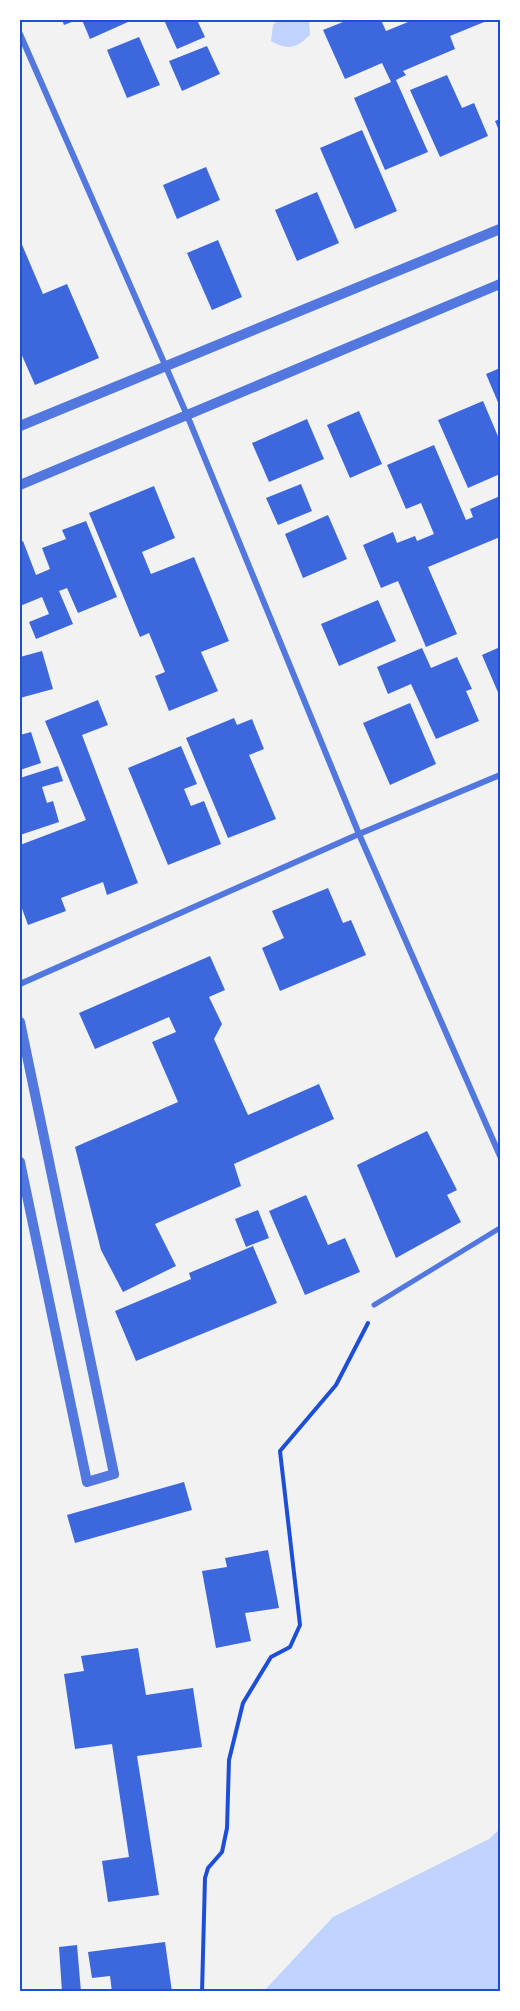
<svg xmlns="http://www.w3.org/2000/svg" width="520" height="2011" viewBox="0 0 520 2011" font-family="'Fira Sans',sans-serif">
<rect width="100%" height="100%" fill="#f2f2f2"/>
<g fill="#bfd3fe">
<path d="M278,20H309L310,35C296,48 289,51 271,41L273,25Z"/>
<path d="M500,1829V1991H264L333,1917L489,1839Z"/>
</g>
<g fill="#3d67dc">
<path d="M62,20H77L64,25Z"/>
<path d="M82,20H127L128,22L90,39Z"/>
<path d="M164,20H197L205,37L177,49Z"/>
<path d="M348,20H381L386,31L413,20H489L450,36L455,49L403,71L406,75L396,80L428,152L385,170L354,98L391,82L382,63L345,79L323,30Z"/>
<path d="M139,37L160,85L127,98L107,50Z"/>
<path d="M207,46L220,74L182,91L169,61Z"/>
<path d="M447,75L462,108L474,103L488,136L440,157L410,90Z"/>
<path d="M500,119V133L495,121Z"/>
<path d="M362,130L397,211L355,229L320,148Z"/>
<path d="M206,167L220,200L177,219L163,185Z"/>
<path d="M317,192L339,243L297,261L275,210Z"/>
<path d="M20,240L43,294L67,284L99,358L35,385L20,351Z"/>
<path d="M218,240L242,297L212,310L187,253Z"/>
<path d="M500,368V407L486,374Z"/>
<path d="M483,401L500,441V474L468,488L438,420Z"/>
<path d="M359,411L382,464L350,478L327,425Z"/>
<path d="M307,419L324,459L269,482L252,443Z"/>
<path d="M434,445L466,520L473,517L470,509L500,496V537L428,567L457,634L426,647L398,581L381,588L363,545L393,532L397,543L415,536L417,541L434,534L421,503L406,509L387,465Z"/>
<path d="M301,484L312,511L278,525L266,498Z"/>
<path d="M154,486L175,538L142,552L151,574L194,557L229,641L201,652L218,691L169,711L155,676L165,672L149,633L140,637L89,513Z"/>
<path d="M328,515L347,559L303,578L285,534Z"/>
<path d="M86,521L117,597L78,613L67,588L59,591L73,624L36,639L29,622L49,614L42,597L20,606V543L23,541L36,575L50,569L42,548L66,539L62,530Z"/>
<path d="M378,600L396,641L339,666L321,624Z"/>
<path d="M500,647V697L482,655Z"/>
<path d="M422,648L431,668L457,657L472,689L466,691L479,721L436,739L411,684L388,694L377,667Z"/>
<path d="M42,651L53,689L20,698V657Z"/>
<path d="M98,700L108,725L82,735L138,883L107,895L103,882L61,898L66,911L28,925L20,903V845L86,820L45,721Z"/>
<path d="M410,703L436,764L390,785L363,723Z"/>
<path d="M234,718L237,725L252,719L264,749L249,755L276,819L228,838L186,738Z"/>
<path d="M31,732L41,763L20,770V735Z"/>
<path d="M181,746L197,784L184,789L191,806L204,801L221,844L168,865L128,768Z"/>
<path d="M58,766L63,781L42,787L47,803L53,801L59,822L20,835V778Z"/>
<path d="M328,888L343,923L351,920L366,955L280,991L262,948L284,938L272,911Z"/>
<path d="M210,956L225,990L209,997L222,1024L214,1039L248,1115L319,1084L334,1119L234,1164L241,1186L155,1224L176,1266L123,1292L101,1250L75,1147L178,1102L152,1042L176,1032L169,1017L95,1049L79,1013Z"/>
<path d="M427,1131L457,1190L447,1195L461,1222L396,1258L357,1165Z"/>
<path d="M306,1195L328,1245L345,1238L360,1272L305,1295L269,1211Z"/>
<path d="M258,1210L269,1238L246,1247L235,1219Z"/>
<path d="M253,1246L277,1303L136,1361L115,1311L191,1279L189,1273Z"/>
<path d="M184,1482L192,1510L75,1543L67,1515Z"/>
<path d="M268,1550L279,1608L245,1613L251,1641L216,1648L202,1571L227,1567L225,1558Z"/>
<path d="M138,1648L146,1695L193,1688L202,1747L137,1756L159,1895L108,1902L102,1861L129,1857L112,1744L75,1749L64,1674L84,1671L81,1656Z"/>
<path d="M165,1942L172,1992H112L110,1976L92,1978L88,1952Z"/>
<path d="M77,1945L81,1992H62L59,1947Z"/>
</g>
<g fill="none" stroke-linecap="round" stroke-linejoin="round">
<path stroke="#1d4ed8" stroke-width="4" d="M202,1992L205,1878L208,1868L222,1852L227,1828L229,1760L243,1703L271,1657L290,1647L300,1625L280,1451L336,1385L368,1323"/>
<path stroke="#5277de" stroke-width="5" d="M374,1305L500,1228"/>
<g stroke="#5277de" stroke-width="6">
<path d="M20,34L187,415L359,834L500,1156"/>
<path d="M20,984L359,834L500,775"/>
</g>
<g stroke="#5277de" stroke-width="10">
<path d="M20,426L500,229"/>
<path d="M20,485L500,284"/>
<path d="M20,1022L114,1474L87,1482L20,1162"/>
</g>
</g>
<rect width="520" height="2011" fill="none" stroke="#ffffff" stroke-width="42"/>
<rect x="21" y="21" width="478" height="1969" fill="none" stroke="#1d4ed8" stroke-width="2"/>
</svg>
